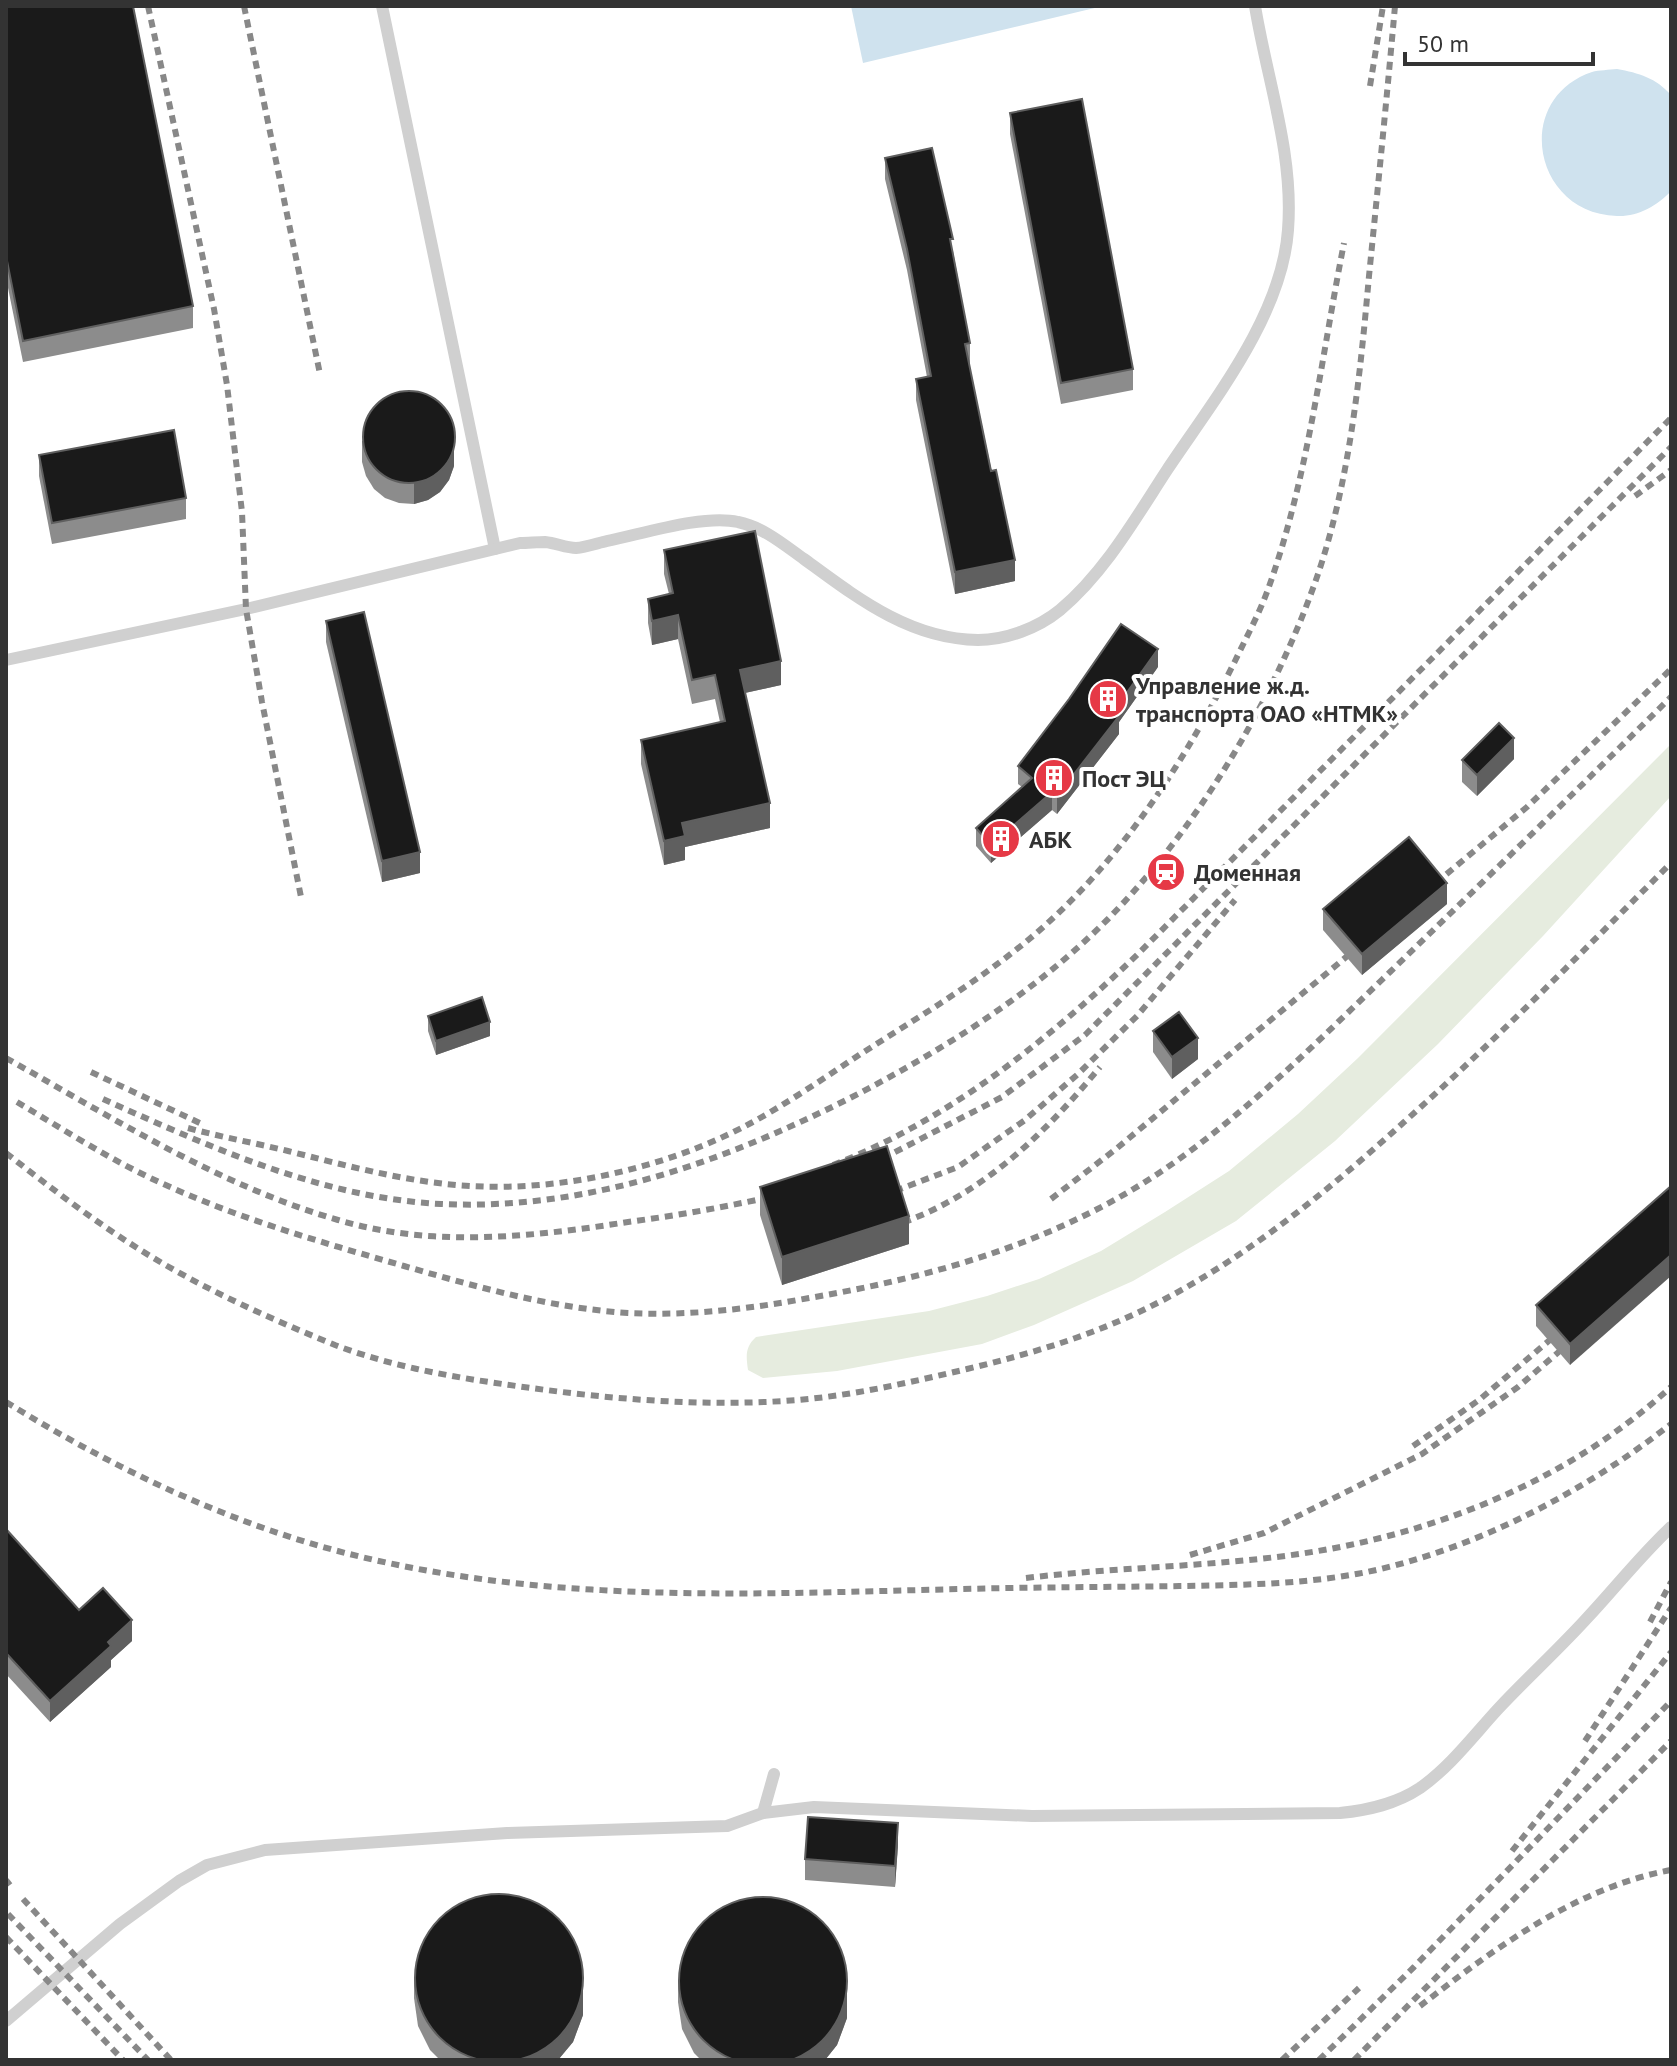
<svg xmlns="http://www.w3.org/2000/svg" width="1677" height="2066" viewBox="0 0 1677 2066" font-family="'PT Sans',sans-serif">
<rect width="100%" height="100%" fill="#fff"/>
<path fill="#e6ecdf" d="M1671,744V796L1543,936L1438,1044L1335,1141L1236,1221L1133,1281L1034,1325L982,1344L837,1371L763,1378L748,1370C746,1356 745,1347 756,1337L929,1311L987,1296L1039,1279L1101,1251L1165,1212L1229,1171L1298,1114L1358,1058Z"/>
<g fill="#cfe2ee">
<path d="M851,6H1103L863,63Z"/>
<path d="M1617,69C1639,73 1656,78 1671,95V191C1657,206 1637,217 1617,216C1533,214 1512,99 1592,72C1599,70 1609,70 1617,69Z"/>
</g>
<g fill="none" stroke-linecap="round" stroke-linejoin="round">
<g stroke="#d0d0d0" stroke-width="12">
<path d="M382,6L495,549"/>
<path d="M6,660L246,609L520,543C528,543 537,542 545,542C556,543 566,548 576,548C586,547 598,543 607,541C642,534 704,514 738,522C763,527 783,544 804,559C856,597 909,639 978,640C1006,640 1038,628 1060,610C1105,572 1135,519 1167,470C1213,401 1282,316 1288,230C1294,154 1267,80 1255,6"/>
<path d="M763,1813L774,1774"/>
<path d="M6,2021L120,1924L179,1881L207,1865L265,1850L507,1833L727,1826L763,1813L814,1807L1032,1816L1340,1813C1369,1810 1396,1804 1420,1788C1450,1767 1474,1735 1498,1709C1527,1678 1559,1649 1588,1617C1616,1587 1641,1555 1671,1527"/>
</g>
<g stroke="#888" stroke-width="6" stroke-dasharray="8 6" stroke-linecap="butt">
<path d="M148,6L214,309L227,385L242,512L246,609L262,702L301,897"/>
<path d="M244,6L320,374"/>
<path d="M1370,86L1383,6"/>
<path d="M1635,496L1671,470"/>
<path d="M1425,892L1527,807L1671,669"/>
<path d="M6,1058C113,1118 220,1186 338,1220C433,1248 532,1237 628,1222C680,1215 732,1206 783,1194"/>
<path d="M91,1072L204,1125"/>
<path d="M103,1099C210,1147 322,1198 441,1204C590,1211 729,1160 860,1093C949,1046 1035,992 1107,920C1198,828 1276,697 1318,574C1350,479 1360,376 1369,276C1378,186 1387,96 1395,6"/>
<path d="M17,1102C66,1131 115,1163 168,1186C243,1220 324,1243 404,1266C477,1287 551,1308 628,1313C690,1316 749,1309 809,1298C933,1277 1053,1243 1159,1173C1244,1116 1316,1043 1390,972C1484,881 1578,789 1671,697"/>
<path d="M188,1128C221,1137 255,1143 288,1151C376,1173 447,1193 539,1185C611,1179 688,1157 751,1123C788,1103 824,1078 859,1055C914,1020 971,986 1022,945C1115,870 1182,767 1235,661C1246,638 1258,616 1267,592C1308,480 1321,359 1344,243"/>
<path d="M6,1153C56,1192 107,1231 162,1263C217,1295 276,1321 335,1345C398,1369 465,1379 531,1388C619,1400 709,1407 798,1400C855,1395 912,1382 967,1369C1038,1352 1101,1333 1165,1299C1252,1253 1330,1189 1403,1123C1496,1040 1583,951 1671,863"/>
<path d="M833,1165C949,1120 1048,1040 1138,954L1671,418"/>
<path d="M870,1165L1002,1097L1085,1035L1671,447"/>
<path d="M882,1196L958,1167L1025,1120L1078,1074L1137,1016L1235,900"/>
<path d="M1051,1199L1116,1149L1363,943"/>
<path d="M890,1227C978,1199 1042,1137 1100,1067"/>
<path d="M6,1402C105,1463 211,1515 323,1547C549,1610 778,1592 1009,1588C1068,1587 1126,1587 1184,1586C1245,1585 1307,1584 1367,1572C1476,1549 1584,1492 1671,1424"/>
<path d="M1413,1446L1479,1400L1564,1328"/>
<path d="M1190,1555L1264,1533L1422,1454L1518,1387L1576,1337"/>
<path d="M1026,1578C1117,1567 1209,1567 1299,1554C1436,1534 1568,1481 1671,1387"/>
<path d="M1650,1622L1671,1582"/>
<path d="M1585,1741L1671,1608"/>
<path d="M1512,1851L1671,1652"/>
<path d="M6,1880L10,1885"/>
<path d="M23,1899L171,2060"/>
<path d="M8,1914L148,2060"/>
<path d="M6,1937L123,2060"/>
<path d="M1420,2006C1494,1949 1577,1887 1671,1870"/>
<path d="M1282,2060L1359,1988"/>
<path d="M1319,2060L1414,1967L1671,1701"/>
<path d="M1354,2060L1671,1741"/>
</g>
</g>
<g fill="#8c8c8c">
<path d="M6,6L193,306V328L23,362L6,278Z"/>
<path d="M1010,113L1133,369V390L1061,404L1010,134Z"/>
<path d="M885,158L953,251L970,343V364H969L1015,581L955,594L916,400V379L927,377L907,270L885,179Z"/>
<path d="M454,429V466L449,480L440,492L428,500L414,504L399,503L385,498L374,489L366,476L362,462V441Z"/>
<path d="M39,455L186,498V519L52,544L39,476Z"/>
<path d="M664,550L781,685L745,693L770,828L685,847V860L664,865L641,764V740L720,722L715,699L692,704L678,639L652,645L648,623V599L669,594L664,574Z"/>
<path d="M326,621L420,873L382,882L326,642Z"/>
<path d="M1158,667L1119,722V734L1057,814L1052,810L991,863L976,846V828L1022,787L1018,784V766Z"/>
<path d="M1514,759L1477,796L1462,782V760Z"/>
<path d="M1447,904L1362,975L1323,930V909Z"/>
<path d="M428,1016L490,1036L436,1055L428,1031Z"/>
<path d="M1153,1031L1198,1059L1172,1079L1153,1052Z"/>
<path d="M1671,1186L1570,1365L1536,1326V1305Z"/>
<path d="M760,1187L909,1244L782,1285L760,1215Z"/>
<path d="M6,1529L79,1610L132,1641L111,1660V1667L50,1722L6,1674Z"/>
<path d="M898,1845L895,1887L805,1880V1859Z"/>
<path d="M414,1977L583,2015L573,2042L558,2060H440L430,2050L418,2026L414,1998Z"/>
<path d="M678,1981L847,2018L837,2045L825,2060H701L694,2053L682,2029L678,2002Z"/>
</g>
<g fill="#5f5f5f">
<path d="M454,445V466L449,480L440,492L428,500L414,504V483Z"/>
<path d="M1015,560V581L955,594V572Z"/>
<path d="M678,615V639L652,645V621Z"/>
<path d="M1158,649V667L1119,722V734L1057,814V796L1113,712Z"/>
<path d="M781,661V685L740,694V670Z"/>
<path d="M1514,738V759L1477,796V775Z"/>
<path d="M1052,792V810L991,863V845Z"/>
<path d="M770,803V828L685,847V860L664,865V841L682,823Z"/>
<path d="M420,852V873L382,882V861Z"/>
<path d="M1447,883V904L1362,975V954Z"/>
<path d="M490,1022V1036L436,1055V1041Z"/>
<path d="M1198,1038V1059L1172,1079V1057Z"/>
<path d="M909,1216V1244L782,1285V1257Z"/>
<path d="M1671,1255V1276L1570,1365V1344Z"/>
<path d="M132,1620V1641L111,1660V1667L50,1722V1701L108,1642Z"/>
<path d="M898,1823V1845L895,1887V1866Z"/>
<path d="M583,1965V2015L573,2042L558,2060H519Z"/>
<path d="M847,1969V2018L837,2045L825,2060H797Z"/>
</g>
<g fill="#1a1a1a" stroke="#5f5f5f" stroke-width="2">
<path d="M6,6H133L193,306L23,341L6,256Z"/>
<path d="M1082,99L1133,369L1061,383L1010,113Z"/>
<path d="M932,148L953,239H950L970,343L965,344L991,471L996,470L1015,560L955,572L916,379L931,376L907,249L885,158Z"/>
<circle cx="409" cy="437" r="46"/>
<path d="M174,430L186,498L52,523L39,455Z"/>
<path d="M755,531L781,661L740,670L770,803L682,823L685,836L664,841L641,740L725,721L715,675L692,680L678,615L652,621L648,599L673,593L664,550Z"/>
<path d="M364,612L420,852L382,861L326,621Z"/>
<path d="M1121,624L1158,649L1113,712L1119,716L1057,796L1052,792L991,845L976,828L1032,778L1018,766L1069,699Z"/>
<path d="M1499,723L1514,738L1477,775L1462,760Z"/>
<path d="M1409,837L1447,883L1362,954L1323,909Z"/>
<path d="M482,997L490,1022L436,1041L428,1016Z"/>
<path d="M1179,1012L1198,1038L1172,1057L1153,1031Z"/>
<path d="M887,1146L909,1216L782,1257L760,1187Z"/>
<path d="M1671,1186V1255L1570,1344L1536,1305Z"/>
<path d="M6,1529L79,1610L103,1588L132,1620L108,1642L111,1646L50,1701L6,1653Z"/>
<path d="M808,1817L898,1823L895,1866L805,1859Z"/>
<circle cx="499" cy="1978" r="84"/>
<circle cx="763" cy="1981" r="84"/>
</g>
<defs>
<symbol id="building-disc" viewBox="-11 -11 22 22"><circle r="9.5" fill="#e63946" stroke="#fff"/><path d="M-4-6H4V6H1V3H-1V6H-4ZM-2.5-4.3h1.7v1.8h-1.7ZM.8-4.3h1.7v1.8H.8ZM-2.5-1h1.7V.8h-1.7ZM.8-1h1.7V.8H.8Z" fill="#fff"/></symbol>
<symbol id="station-disc" viewBox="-11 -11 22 22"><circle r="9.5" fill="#e63946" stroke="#fff"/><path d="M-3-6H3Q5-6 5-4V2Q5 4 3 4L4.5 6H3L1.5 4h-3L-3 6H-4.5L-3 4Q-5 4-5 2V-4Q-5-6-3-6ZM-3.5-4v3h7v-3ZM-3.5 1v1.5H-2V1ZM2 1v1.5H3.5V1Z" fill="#fff"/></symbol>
</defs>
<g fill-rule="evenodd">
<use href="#building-disc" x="1086" y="677" width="44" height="44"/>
<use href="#building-disc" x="1032" y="756" width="44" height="44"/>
<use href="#building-disc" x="979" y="817" width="44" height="44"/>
<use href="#station-disc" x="1144" y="850" width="44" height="44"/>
</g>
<g text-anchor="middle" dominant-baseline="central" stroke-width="8" stroke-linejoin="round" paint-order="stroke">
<g font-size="24" font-weight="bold" fill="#333" stroke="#fff" text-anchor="start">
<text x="1136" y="685">Управление ж.д.<tspan x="1136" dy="28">транспорта ОАО «НТМК»</tspan></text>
<text x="1082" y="778">Пост ЭЦ</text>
<text x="1029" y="839">АБК</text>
<text x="1194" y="872">Доменная</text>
</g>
</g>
<rect width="1677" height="2066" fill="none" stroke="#333333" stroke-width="16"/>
<path d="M1405 52v12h188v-12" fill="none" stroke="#333333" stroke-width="4"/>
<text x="1417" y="52" font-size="24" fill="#333333" stroke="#ffffff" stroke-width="6" paint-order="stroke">50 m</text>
</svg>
